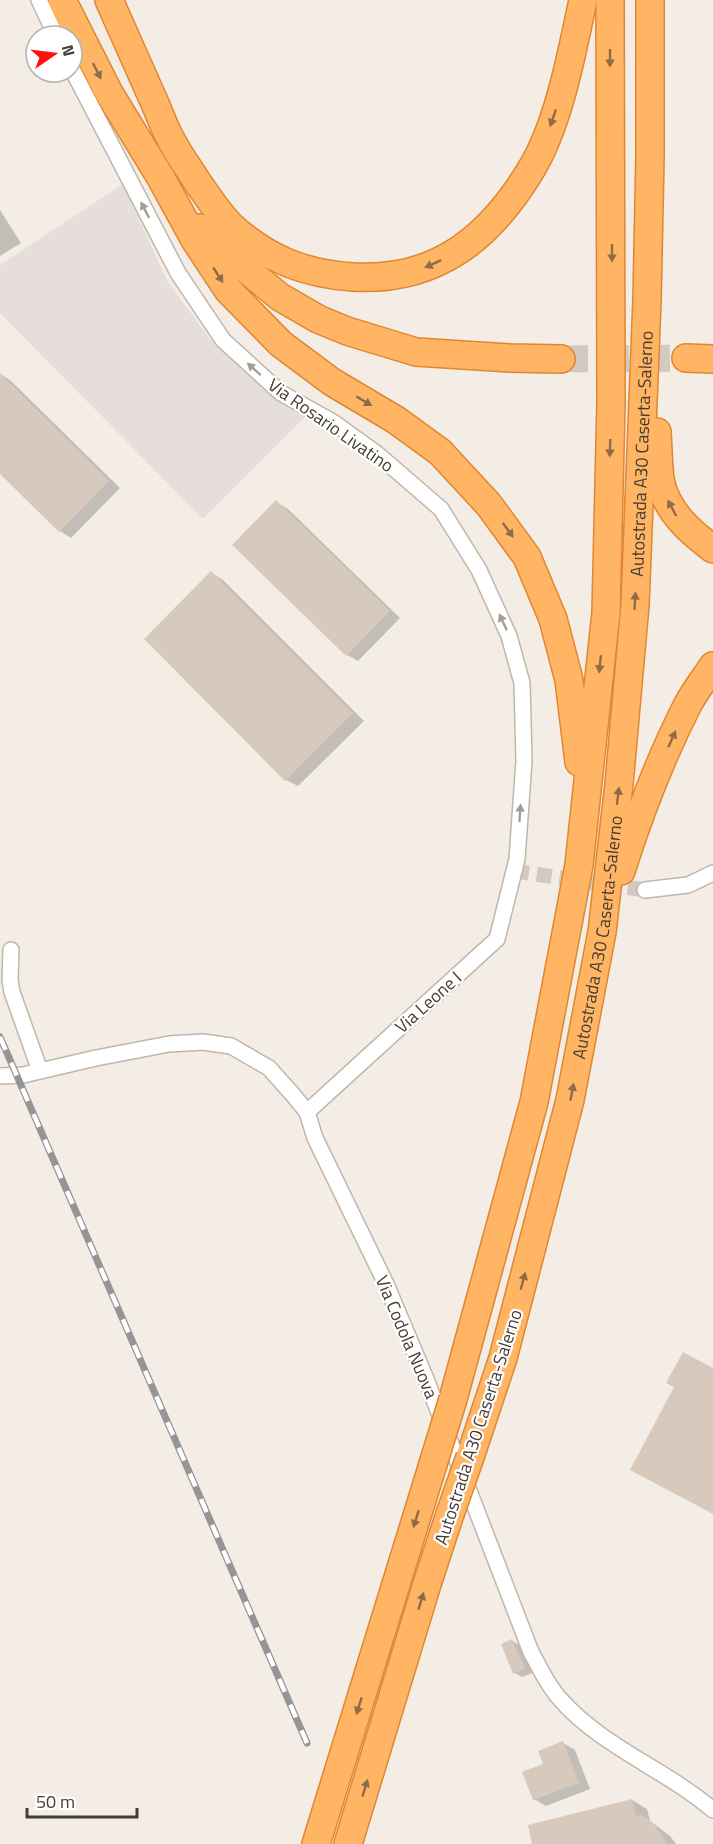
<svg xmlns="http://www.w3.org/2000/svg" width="713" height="1844" viewBox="0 0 713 1844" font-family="'Titillium Web',sans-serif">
<rect width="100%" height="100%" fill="#f3ede5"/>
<path fill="#e5deda" d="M123,184L168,282L209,338L269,394L306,416L203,519L0,313V265Z"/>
<g fill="#0003">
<path d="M0,210L21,243L0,256Z"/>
<path d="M0,374L10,380L120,488L71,538L60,531L0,472Z"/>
<path d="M276,502L288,509L400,618L358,661L347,655Z"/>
<path d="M211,573L223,580L364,721L298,786L286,780Z"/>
<path d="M512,1641L520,1645L532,1673L522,1677L515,1673Z"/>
<path d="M563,1743L575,1750L590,1789L546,1806L534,1799L545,1765Z"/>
<path d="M632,1800L647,1809L650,1821L670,1836L676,1844H534Z"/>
</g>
<g fill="#d8c9bd">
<path d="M0,373L109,481L59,532L0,474Z"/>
<path d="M276,500L390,611L346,656L232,545Z"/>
<path d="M211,571L353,713L285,781L144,639Z"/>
<path d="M683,1352L713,1368V1514L630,1470L674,1387L666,1383Z"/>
<path d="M512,1639L525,1668L513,1674L501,1644Z"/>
<path d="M563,1741L579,1783L533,1800L522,1772L543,1764L538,1751Z"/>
<path d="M632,1799L636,1817L642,1815L655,1825L667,1844H532L528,1825Z"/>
</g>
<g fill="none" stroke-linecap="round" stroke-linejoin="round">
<path stroke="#d0cac2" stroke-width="15" stroke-dasharray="15 8" stroke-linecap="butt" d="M514,871L645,890"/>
<path stroke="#d0cac2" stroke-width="27" stroke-dasharray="27 14" stroke-linecap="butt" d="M561,359L686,358"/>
<defs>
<g id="minor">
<path d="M39,0L56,36"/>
<path d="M72,69L178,273L223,340L281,393L333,422L376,453L441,509L479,570L509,636L522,683L524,761L517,859L497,939L307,1112"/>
<path d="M645,890L688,885L713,873"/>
<path d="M11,950L10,980L12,992L40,1071"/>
<path d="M0,1076L23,1075L96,1058L169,1044L203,1042L231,1046L269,1068L294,1096L307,1112L315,1138L386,1284L426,1379L531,1652C540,1668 547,1685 560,1699C602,1747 665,1769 713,1810"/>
</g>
<g id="motorway">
<path d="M62,0L109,93L161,178L195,240L228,290L281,344L332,382L396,420L440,452L489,505L527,557L553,619L569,680L579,762"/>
<path d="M109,0C124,33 138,66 153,99C160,114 165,131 174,145C181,158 190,170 198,183C208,197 219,214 231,226C267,259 305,274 353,277C437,282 491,237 532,168C559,123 572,52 583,0"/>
<path d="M200,228L208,238L280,297L318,319L347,331L416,352L510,358L561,359"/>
<path d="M686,358L713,359"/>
<path d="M657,432C658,447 658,464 660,479C665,510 689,531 713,549"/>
<path d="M621,871C639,814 661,757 688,704C695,691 705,678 713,666"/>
<path d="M453,1399L534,1102L579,865L606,613L611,403L610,0"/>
<path id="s1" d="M470,1457L503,1358L570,1100L602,932L619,784L635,605L647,300L650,157V0"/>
<path d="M316,1844L433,1464"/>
<path d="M348,1844L427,1584L450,1514"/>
</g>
</defs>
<use href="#minor" stroke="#c1b6aa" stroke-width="18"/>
<use href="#motorway" stroke="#e08631" stroke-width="30"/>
<use href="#minor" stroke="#fff" stroke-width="15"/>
<use href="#motorway" stroke="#ffb564" stroke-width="27"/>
<defs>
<path id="rail" d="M0,1037L307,1743"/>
</defs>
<use href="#rail" stroke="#959595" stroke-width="7"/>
<use href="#rail" stroke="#fff" stroke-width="4.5" stroke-dasharray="14" stroke-linecap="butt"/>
<defs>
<g id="motorway-bridge">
<path d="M433,1464L453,1399"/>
<path d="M450,1514L470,1457"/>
</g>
</defs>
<use href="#motorway-bridge" stroke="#e08631" stroke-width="30" stroke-linecap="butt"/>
<use href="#motorway-bridge" stroke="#ffb564" stroke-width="27"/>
</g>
<defs><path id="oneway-solid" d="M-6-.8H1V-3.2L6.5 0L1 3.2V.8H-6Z" transform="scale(1.5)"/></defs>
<g fill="#8f6c47">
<use href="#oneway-solid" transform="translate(610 58) rotate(90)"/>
<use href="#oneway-solid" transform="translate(97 71) rotate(63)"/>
<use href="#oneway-solid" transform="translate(553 118) rotate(109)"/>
<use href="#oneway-solid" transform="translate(612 253) rotate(90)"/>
<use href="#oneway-solid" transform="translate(433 264) rotate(155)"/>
<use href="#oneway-solid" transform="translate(218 275) rotate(57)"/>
<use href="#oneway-solid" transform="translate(364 401) rotate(31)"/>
<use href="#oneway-solid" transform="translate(610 448) rotate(92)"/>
<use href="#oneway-solid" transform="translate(672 508) rotate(-118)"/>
<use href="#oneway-solid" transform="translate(508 530) rotate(54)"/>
<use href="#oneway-solid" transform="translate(635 601) rotate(-87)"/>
<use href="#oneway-solid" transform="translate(600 664) rotate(96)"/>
<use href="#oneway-solid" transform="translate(672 739) rotate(-66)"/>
<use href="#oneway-solid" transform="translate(618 796) rotate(-83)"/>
<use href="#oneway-solid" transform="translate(572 1092) rotate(-79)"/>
<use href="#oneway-solid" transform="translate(523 1281) rotate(-75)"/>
<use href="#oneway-solid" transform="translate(416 1519) rotate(107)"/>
<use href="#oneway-solid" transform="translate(421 1601) rotate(-73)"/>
<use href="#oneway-solid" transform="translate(359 1706) rotate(107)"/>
<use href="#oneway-solid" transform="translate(365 1788) rotate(-73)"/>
</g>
<g fill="#a29e9a">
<use href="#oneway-solid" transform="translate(145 210) rotate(-117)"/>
<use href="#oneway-solid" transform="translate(254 369) rotate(-138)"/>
<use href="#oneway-solid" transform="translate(503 622) rotate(-115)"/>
<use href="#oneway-solid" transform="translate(520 813) rotate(-86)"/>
</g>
<g text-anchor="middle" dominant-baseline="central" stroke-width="4.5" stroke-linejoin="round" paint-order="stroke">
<g font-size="18" fill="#453c34" stroke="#fff">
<text transform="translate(331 425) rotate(35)">Via Rosario Livatino</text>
<text stroke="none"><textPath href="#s1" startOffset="1022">Autostrada A30 Caserta-Salerno</textPath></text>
<text stroke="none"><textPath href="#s1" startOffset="536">Autostrada A30 Caserta-Salerno</textPath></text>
<text transform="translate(428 1002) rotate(-42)">Via Leone I</text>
<text transform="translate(407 1337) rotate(67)">Via Codola Nuova</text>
<text transform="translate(478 1427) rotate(-72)">Autostrada A30 Caserta-Salerno</text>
</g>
</g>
<g transform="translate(54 54) rotate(76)"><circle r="28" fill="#ffffff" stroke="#b5b1ae" stroke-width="1.5"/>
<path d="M0-4.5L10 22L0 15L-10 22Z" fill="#fe1210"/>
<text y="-9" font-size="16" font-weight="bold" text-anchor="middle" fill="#453c34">N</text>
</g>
<path d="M27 1808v9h110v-9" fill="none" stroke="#453c34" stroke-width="3"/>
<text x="36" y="1808" font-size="18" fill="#453c34" stroke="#ffffff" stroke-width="4.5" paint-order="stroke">50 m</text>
</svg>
